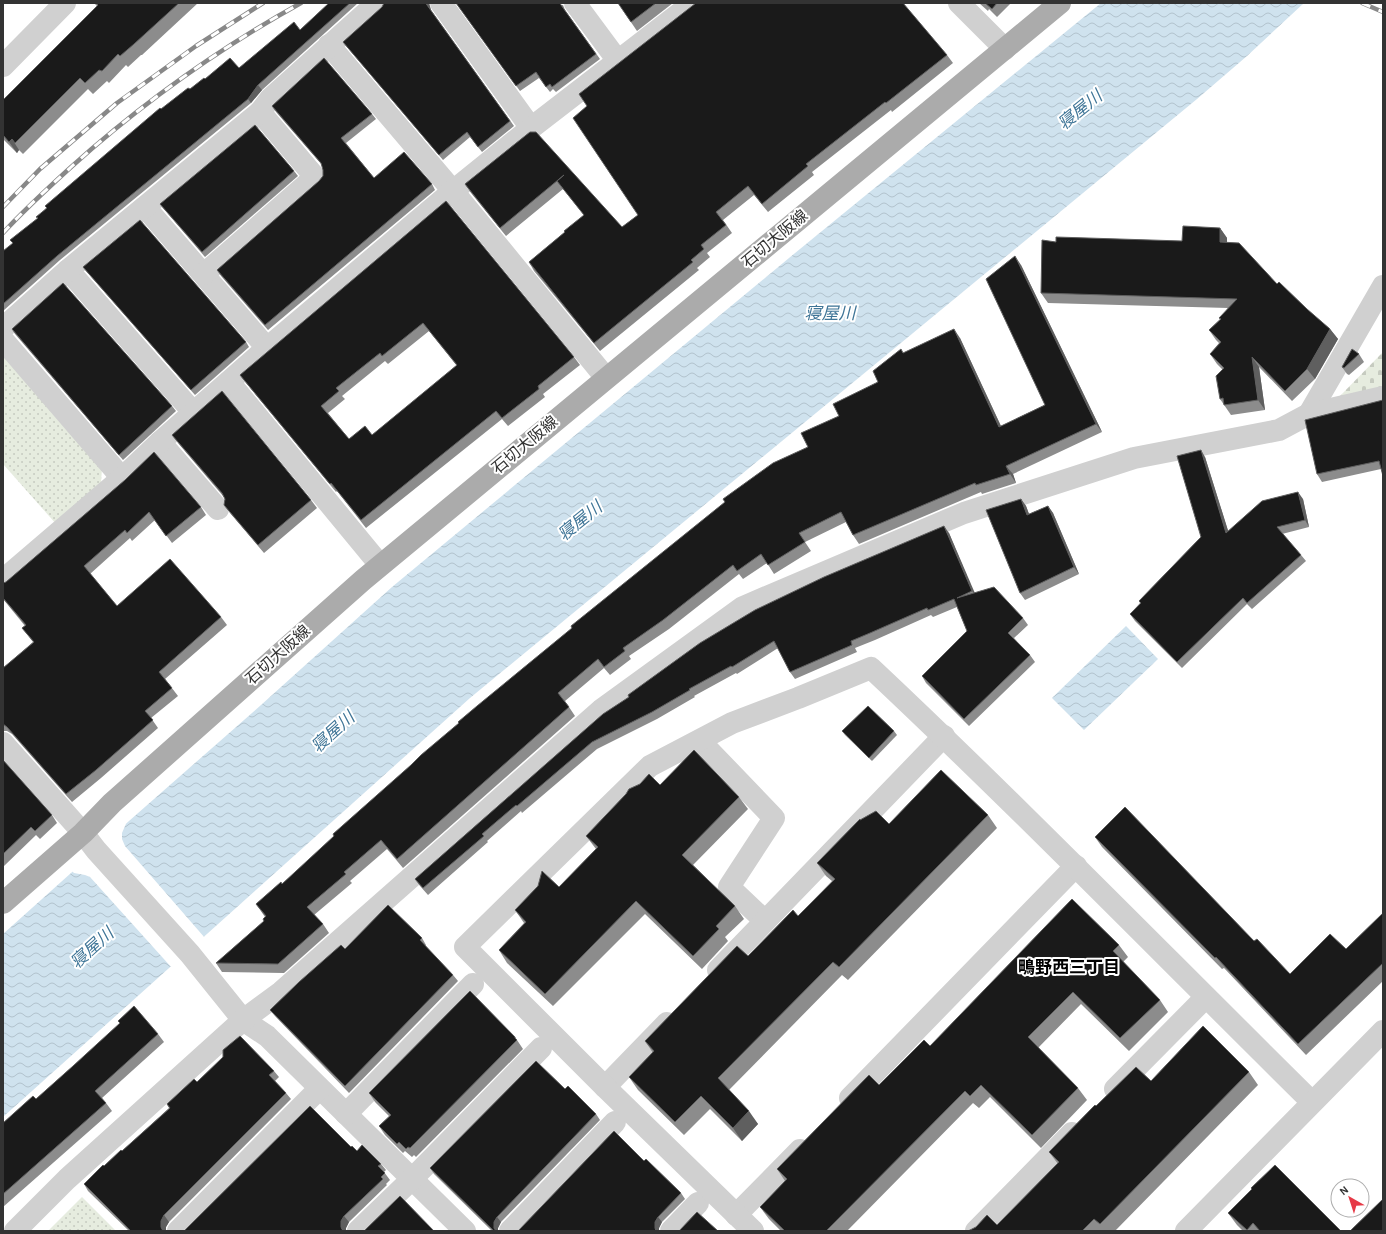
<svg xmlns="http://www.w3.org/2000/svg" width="1386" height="1234" viewBox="0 0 1386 1234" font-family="'Alegreya Sans','Noto Sans JP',sans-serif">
<defs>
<pattern id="cemetery-stones" width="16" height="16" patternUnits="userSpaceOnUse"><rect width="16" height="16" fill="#e6ecdf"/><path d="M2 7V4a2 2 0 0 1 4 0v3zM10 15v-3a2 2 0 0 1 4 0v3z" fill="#c6cbc0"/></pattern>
<pattern id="park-dots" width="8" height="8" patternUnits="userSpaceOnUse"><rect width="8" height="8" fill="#e6ecdf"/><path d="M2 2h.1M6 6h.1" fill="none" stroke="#c6cbc0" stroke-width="1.8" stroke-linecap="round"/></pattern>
<pattern id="water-waves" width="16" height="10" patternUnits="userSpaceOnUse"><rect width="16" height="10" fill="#cfe2ee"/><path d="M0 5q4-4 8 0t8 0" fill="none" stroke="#b2c2cd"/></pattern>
</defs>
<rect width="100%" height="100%" fill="#fff"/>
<path fill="url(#cemetery-stones)" d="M1383,352V391L1340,396Z"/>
<g fill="url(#park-dots)">
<path d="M3,353L102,468L101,483L57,525L3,464Z"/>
<path d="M82,1197L116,1231H117H48Z"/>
</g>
<g fill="url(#water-waves)">
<path d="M1101,3H1304L1247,56L1197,99L470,698L3,1117V934L129,821L261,705L392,587L789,258Z"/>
<path d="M1126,626L1158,659L1084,730L1052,698Z"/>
</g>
<path fill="#fff" d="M128,819L122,833V839L125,846L205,938L172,968L90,877L85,875L74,873L71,870Z"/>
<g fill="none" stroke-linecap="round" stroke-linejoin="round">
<g stroke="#d0d0d0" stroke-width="22">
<path d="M441,3L531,128"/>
<path d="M575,3L618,61"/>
<path d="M959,3L1005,49"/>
<path d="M329,45L453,191L606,378"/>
<path d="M3,66L65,3"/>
<path d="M145,207L267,348"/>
<path d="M68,270L193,412"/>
<path d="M204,274L315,177L260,112"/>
<path d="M3,328L68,270L260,112L270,99L377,3"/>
<path d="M3,340L122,478"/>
<path d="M229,382L380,565"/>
<path d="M1309,414L1383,286"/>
<path d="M160,442L218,509"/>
<path d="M3,580L122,478L160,442L267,348L453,191L531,128L693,3"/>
<path d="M700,741L774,818L729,887L765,921"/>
<path d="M3,743L83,833L96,850L190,954L243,1020L267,1036L465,1231"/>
<path d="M718,970L944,736"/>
<path d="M605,1087L667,1023"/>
<path d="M1115,1089L1206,997"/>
<path d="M850,1098L1076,866"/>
<path d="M346,1114L473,984"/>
<path d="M736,1215L800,1150"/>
<path d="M15,1231L67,1179L243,1020L281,992L601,710L743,607L964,513L1134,458L1279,430L1309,414L1383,397"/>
<path d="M178,1231L319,1089"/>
<path d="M358,1231L412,1179L541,1048"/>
<path d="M510,1231L615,1122"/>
<path d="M671,1231L698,1203"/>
<path d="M753,1231L605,1087L465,947L650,766L732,723L798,698L871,668C1021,809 1165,957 1312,1102"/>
<path d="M976,1231L1072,1133"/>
<path d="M1186,1231L1383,1031"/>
</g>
<path stroke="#ababab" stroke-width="22" d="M3,903L83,833L112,803L363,580L1060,3"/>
<defs>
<g id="rail">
<path d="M1362,3L1383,12"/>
<path d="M3,207L40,169L117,103L196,46L263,3"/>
<path d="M3,233C24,210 47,189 70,168C141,104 218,49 301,3"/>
</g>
</defs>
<use href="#rail" stroke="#888" stroke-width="4.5"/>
<use href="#rail" stroke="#fff" stroke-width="3" stroke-dasharray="9" stroke-linecap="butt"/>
</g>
<g fill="#8c8c8c" fill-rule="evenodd">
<path d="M94,3H198L142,55H141L128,67L126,65L109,83L107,81L93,94L88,89L23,154L19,150L17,153L3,139V100L97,6Z"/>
<path d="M329,3H358L262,90L251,103L60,260L3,311V251L13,244L38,218L46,208L161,109L205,79L239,68L300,30Z"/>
<path d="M456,3L563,5L565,10L600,59L556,92L553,89L550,92L539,78L520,91Z"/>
<path d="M618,3H673L637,31Z"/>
<path d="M979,3H1011L997,17L989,9L988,11Z"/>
<path d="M429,4L431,10L514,126L482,152L470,137L443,160L347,47L343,42Z"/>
<path d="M695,4L947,55L953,63L892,112L891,110L812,172L814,175L768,212L754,195L723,220L732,233L707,253L710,257L697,268L699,270L600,351L534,271L529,262L565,232L584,215L563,189L506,236L471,193L465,184L530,132L622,227L638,215L587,106Z"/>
<path d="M272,106L372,114L376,119L346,143L374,178L432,184L435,190L268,330L221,276L217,270L319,181L323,176V170L322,165L276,112Z"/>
<path d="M294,171L298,176L205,257L163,208L160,204Z"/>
<path d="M446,201L574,357L580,365L543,394L545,397L508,426L502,419L366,528L337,491L336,492L246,383L240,375ZM429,331L457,366L372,435L349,439L328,413L345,399L342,396L385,361L388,364Z"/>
<path d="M1220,228L1227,238V242L1277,284L1330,329L1338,339L1315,379L1292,401L1259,367L1265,410L1231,415L1220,399L1223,370L1217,364L1210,354L1219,343L1216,340L1209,330L1220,319L1228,308L1048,303L1041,293L1056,242L1182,241Z"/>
<path d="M1021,265L1102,432L1013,474L1016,483L982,494L981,492L859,544L853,535L846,522L805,542L811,551L774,574L767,563L743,579L739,574L669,629L629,656L631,659L610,675L604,668L565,701L575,716L403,868L387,849L350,881L352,883L314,915L323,924L329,933L284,973L222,972L216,963L264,921L265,917L256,904L282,884L808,447L839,416L878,382L904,353L960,338L1001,426L1045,405Z"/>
<path d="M83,267L246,342L249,347L195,395L86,271Z"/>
<path d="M12,329L172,406L176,411L123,460L15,334Z"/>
<path d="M1359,354L1364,362L1349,375L1347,374L1342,367Z"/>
<path d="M1383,400L1381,469L1322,482L1317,474Z"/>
<path d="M172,435L311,500L317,508L264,553L230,513L224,505L225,499L223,496L178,443Z"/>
<path d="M1205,457L1228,531L1303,499L1309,527L1282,534L1301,555L1306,561L1252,609L1247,604L1182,668L1135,621L1130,614L1140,603L1139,601L1201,537Z"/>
<path d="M125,480L201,507L206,515L172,543L155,520L132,541L130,538L90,574L117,606L221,617L227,625L165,679L178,696L151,718L158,728L101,778L72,802L12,734L7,731H3V668L33,642L22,628L25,626L3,599V583L6,582Z"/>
<path d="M1021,499L1026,506L1029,514L1048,506L1053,513L1079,574L1025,600L1020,593Z"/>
<path d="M949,533L974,593L1023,618L1028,625L1014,638L1030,655L1035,662L969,726L926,683L922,676L967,631L957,607L933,617L931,615L875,640L855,648L857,652L795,679L790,672L778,648L737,674L736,673L694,696L695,697L657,719L597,749L522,813L521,811L487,841L488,842L428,895L420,886L415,879L603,714Z"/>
<path d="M842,731H894L897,735L872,761L845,735Z"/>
<path d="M3,760L52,815L57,823L40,839L36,835L3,867Z"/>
<path d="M660,785L739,797L748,809L693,865L735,906L744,919L725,937L728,941L702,969L645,914L553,1006L507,963L499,950L524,923L515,910L559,887L596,849L586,836Z"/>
<path d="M988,815L997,828L848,980L842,975L729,1090L758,1124L742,1141L710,1109L684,1135L638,1090L629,1077L653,1053L645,1041L748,956L798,916L832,881L826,876L817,863L860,820L889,824Z"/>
<path d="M1095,837L1254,941L1290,974L1346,949L1383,913V981L1306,1055L1224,968L1222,969L1102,847Z"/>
<path d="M422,938L426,945L425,946L453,975L458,981L349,1093L275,1016L270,1010L345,949Z"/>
<path d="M1119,945L1128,957L1123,962L1160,1000L1168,1012L1129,1051L1081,1004L1038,1048L1078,1088L1087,1100L1041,1148L990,1097L979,1108L973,1103L847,1231H781L769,1219L760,1207L785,1181L777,1169L879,1085L930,1046Z"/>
<path d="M158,1034L164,1042L102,1098L106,1103L112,1111L3,1207V1123L36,1099L73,1066Z"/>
<path d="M515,1037L523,1049L416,1157L414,1155L412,1157L405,1151L403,1153L385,1135L379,1126L389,1116L375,1102L369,1093Z"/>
<path d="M274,1071L279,1077L275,1081L286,1093L291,1099L169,1222L166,1227V1231H129L88,1191L84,1184L122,1151L169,1108L167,1104L197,1082Z"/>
<path d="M1249,1072L1258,1085L1115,1231H968L997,1225L1058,1164L1049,1152L1096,1106L1151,1081Z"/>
<path d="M596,1114L600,1120L501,1222L498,1228V1231H492L434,1174L430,1168Z"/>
<path d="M351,1147L357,1151L381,1164L386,1170L384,1172L390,1180L386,1184L387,1185L349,1222L346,1228L184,1231Z"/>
<path d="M644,1161L681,1193L685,1199L662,1222L659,1228V1231H518Z"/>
<path d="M1228,1213L1341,1231H1243L1237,1225Z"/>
</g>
<g fill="#5f5f5f">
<path d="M426,3H429L431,10L427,5Z"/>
<path d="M258,85L262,90L251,103L248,99Z"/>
<path d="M12,139L19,150L17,153L9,142Z"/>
<path d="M1220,228L1227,238V252L1220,242Z"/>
<path d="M1015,256L1021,265L1102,432L1096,424Z"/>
<path d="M954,329L960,338L1005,435L999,427Z"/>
<path d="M1330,329L1338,339L1315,379L1307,369Z"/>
<path d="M1252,357L1259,367L1265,410L1258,400Z"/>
<path d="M1201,450L1205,457L1231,540L1226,533Z"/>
<path d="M1006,466L1013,474L1016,483L1010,474Z"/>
<path d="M1298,492L1303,499L1309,527L1305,520Z"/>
<path d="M1021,499L1026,506L1032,522L1027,515Z"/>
<path d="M1048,506L1053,513L1079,574L1074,567Z"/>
<path d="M944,526L949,533L977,598L972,591Z"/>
<path d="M749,1111L758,1124L742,1141L733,1128Z"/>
<path d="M164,1215L169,1222L166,1227V1231H163L161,1227V1221Z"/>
<path d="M344,1216L349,1222L346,1228V1231H343L341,1227V1221Z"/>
<path d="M497,1217L501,1222L498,1228V1231H496L494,1228V1222Z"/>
<path d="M658,1217L662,1222L659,1228V1231H656L655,1228V1222Z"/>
</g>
<g fill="#1a1a1a" stroke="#5f5f5f" fill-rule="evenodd">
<path d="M96,3H179L134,44L120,56L118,54L102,71L99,70L85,83L80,78L15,143L12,139L9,142L3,135V100L98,5Z"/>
<path d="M329,3H350L258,85L248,99L57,256L3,304V251L13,243L10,240L38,218L36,217L47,208L45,206L160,108L161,109L188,88L190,89L204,78L205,79L230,58L239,68L294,22L300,30Z"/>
<path d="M384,3H426L427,5L510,121L478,147L467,132L439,155L343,42L382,7Z"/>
<path d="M456,3H560L561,5L596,54L552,87L550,84L546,87L536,72L516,86Z"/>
<path d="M618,3H656L631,22Z"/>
<path d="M696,3H903L947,55L886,103L885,102L806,164L808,166L762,204L748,186L716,212L726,225L701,245L704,249L691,260L693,262L594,343L529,262L565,232L564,231L584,215L557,181L564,175L500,228L465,184L530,132H536L622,227L638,215L573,118L587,106L579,94Z"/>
<path d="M985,3H997L992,9Z"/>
<path d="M324,58L372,114L341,138L374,178L404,152L432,184L265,325L217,270L319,181L323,176V170L321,163L272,106Z"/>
<path d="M255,125L294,171L202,252L160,204Z"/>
<path d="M446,201L574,357L538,386L539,389L502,418L496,411L361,520L331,483L330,484L240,375ZM423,323L457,365L372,435L365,426L349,439L321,406L339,391L336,388L380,353L382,356Z"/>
<path d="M140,220L246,342L191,390L83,267Z"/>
<path d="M1183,226L1220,228V242L1239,243L1277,284L1279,282L1307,309L1330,329L1307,369L1285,391L1252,357L1258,400L1224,405L1223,398L1220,399L1216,376L1224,368L1210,354L1221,342L1209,330L1221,319L1219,318L1237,299L1041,293L1042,240L1056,242V237L1182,241Z"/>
<path d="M1015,256L1096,424L1006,466L1010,474L976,485L975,483L853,535L841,512L799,533L805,542L768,565L761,554L737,571L733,565L663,620L623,648L625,651L604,667L598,659L558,693L569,707L397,859L381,840L344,872L346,874L307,907L323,924L278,964L216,963L264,921L263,919L266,916L256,904L281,882L282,884L334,836L333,834L411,765L421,755L459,723L458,722L477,706L572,628L571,626L725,502L723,499L773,463L808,447L801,433L839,416L833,404L878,382L873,371L901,349L903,353L954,329L999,427L1045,405L986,279Z"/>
<path d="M63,283L172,406L119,455L12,329Z"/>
<path d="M1352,349L1359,354L1344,368L1342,367Z"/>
<path d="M222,391L311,500L258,545L224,505L225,499L222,493L172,435Z"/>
<path d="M1383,400V476L1379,461L1317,474L1305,420Z"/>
<path d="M1201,450L1226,533L1262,501L1298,492L1305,520L1277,527L1301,555L1247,603L1243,598L1177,662L1130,614L1141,603L1139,601L1201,537L1177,456Z"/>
<path d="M154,452L201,507L166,536L149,512L127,533L125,530L84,566L117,606L170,559L221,617L159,672L172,688L145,711L153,720L96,770L66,794L7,727L3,724V668L34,642L22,628L26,625L3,598V583L6,582L125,480Z"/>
<path d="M1021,499L1027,515L1048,506L1074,567L1020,593L986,510Z"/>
<path d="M944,526L972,591L957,598L994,587L1023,618L1008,633L1030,655L964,719L922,676L967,631L954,599L928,610L927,608L870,633L851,641L852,645L790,672L774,641L732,667L731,666L689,689L690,690L652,712L592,742L517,806L516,805L482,834L484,836L423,888L415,879L603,714L629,697L628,695L700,643L755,610L824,577Z"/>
<path d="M868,706L894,731L869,758L842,731Z"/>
<path d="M694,750L739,797L682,855L735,906L716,926L719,929L693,956L636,901L545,994L499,950L526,922L515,910L538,886L542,871L559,887L598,847L586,836L626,794L629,789L640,784L649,774L660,785Z"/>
<path d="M3,760L52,815L35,831L31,827L3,854Z"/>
<path d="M941,770L988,815L839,967L833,962L718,1078L749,1111L733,1128L701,1096L675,1122L629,1077L654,1051L645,1041L737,946L748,956L793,910L798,916L835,879L817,863L860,819V820L876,811L889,824Z"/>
<path d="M1125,807L1254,941L1257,939L1290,974L1330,934L1346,949L1383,913V963L1298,1044L1216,957L1215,958L1095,837Z"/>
<path d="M1072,899L1119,945L1113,951L1160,1000L1120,1038L1073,992L1028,1037L1078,1088L1032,1135L981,1085L970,1096L965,1091L826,1231H785L760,1207L787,1179L777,1169L869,1075L879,1085L924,1040L930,1046Z"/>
<path d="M388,905L422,938L420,940L453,975L345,1086L270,1010L299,982L341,945L345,949Z"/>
<path d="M470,991L515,1037V1038L517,1040L410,1148L408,1147L406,1149L399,1142L397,1144L379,1126L391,1115L369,1093Z"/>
<path d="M134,1006L158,1034L95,1091L106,1103L3,1194V1123L33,1096L36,1099L73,1066L120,1023L118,1021Z"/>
<path d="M1203,1026L1249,1072L1100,1224L1094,1219L1082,1231H968L976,1227L987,1215L997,1225L1059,1162L1049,1152L1095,1105L1096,1106L1136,1067L1151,1081Z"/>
<path d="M240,1036L274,1071L269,1075L286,1093L164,1215L161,1221V1227L163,1231H131L84,1184L103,1165L104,1166L121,1150L122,1151L170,1108L167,1104L194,1079L197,1082L223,1057V1050Z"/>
<path d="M536,1061L565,1089L568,1086L596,1114L497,1217L494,1222V1228L496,1231H494L430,1168Z"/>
<path d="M310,1106L351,1147L352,1146L357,1151L362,1145L381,1164L378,1166L385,1173L381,1177L383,1179L344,1216L341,1221V1227L343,1231H184Z"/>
<path d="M614,1131L644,1161L646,1159L681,1193L658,1217L655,1222V1228L656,1231H518Z"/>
<path d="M1275,1165L1341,1231H1260L1253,1223L1247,1230L1228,1213L1252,1189L1251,1188Z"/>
<path d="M400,1196L434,1231H364Z"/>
<path d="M1383,1199V1231H1350Z"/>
<path d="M697,1212L718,1231H679Z"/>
</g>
<g text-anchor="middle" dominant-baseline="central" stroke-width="4" stroke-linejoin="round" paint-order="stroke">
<g font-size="16" fill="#333" stroke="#fff">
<text transform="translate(775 239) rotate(-40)">石切大阪線</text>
<text transform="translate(525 445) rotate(-40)">石切大阪線</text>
<text transform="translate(278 655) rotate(-42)">石切大阪線</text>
</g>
<g font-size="17" font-style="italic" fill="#3f7597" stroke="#fff">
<text transform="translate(1080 110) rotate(-39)">寝屋川</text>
<text x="830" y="313">寝屋川</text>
<text transform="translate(580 521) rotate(-39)">寝屋川</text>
<text transform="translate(333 732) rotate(-42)">寝屋川</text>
<text transform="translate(92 948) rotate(-42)">寝屋川</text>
</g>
<g font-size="17" font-weight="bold" fill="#000" stroke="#fff">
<text x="1069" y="967">鴫野西三丁目</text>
</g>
</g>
<rect width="1386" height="1234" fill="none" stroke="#333333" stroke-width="8"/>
<g transform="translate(1350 1198) rotate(321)"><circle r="19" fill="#ffffff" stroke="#adadad"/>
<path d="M0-3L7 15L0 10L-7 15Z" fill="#e63946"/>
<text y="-6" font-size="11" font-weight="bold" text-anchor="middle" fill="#333333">N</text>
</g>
</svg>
